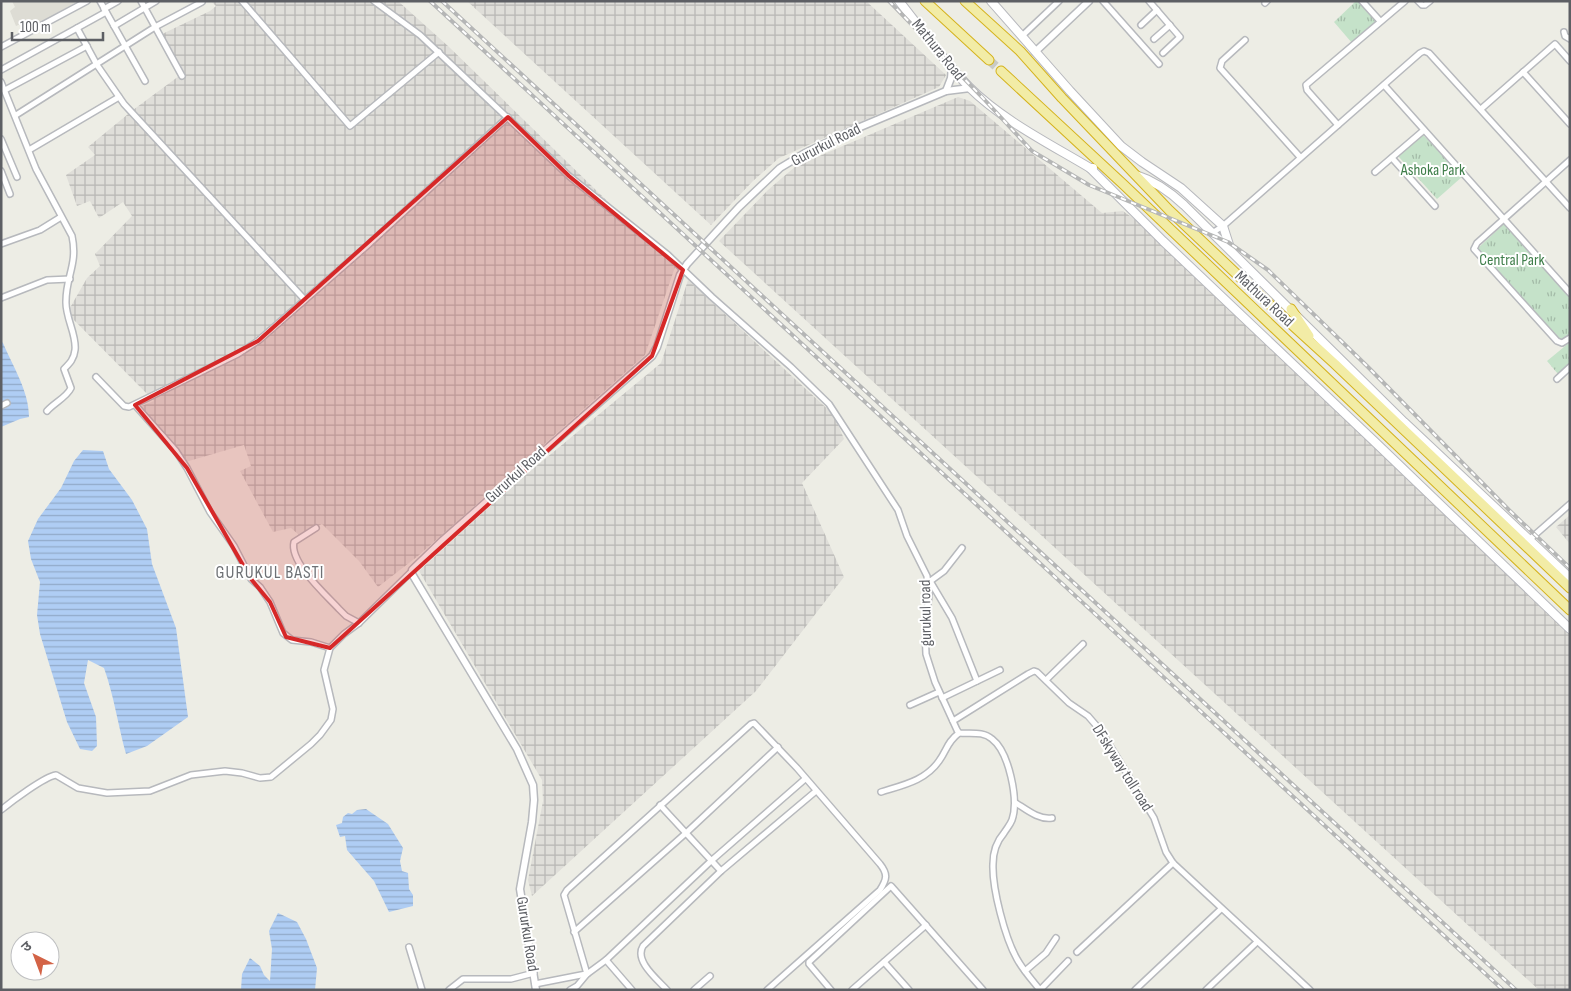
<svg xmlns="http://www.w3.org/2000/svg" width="1571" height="991" viewBox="0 0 1571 991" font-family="'Sofia Sans Condensed','Noto Sans Devanagari',sans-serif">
<defs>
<pattern id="industrial-grid" width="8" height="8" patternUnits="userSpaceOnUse" patternTransform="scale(1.25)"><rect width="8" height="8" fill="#dfded9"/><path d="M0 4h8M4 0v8" fill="none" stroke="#b8b7b4"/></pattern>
<pattern id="park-tufts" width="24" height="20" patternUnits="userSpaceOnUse" patternTransform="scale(1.25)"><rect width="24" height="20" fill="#c5e2c9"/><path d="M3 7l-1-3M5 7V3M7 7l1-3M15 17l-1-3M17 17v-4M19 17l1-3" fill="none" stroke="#a3baa7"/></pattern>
<pattern id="water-rules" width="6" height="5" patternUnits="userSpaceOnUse" patternTransform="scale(1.25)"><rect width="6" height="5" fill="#afcdf4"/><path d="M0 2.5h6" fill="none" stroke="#92aac9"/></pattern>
</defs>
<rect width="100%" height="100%" fill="#edede5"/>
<g fill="url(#industrial-grid)">
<path d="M211,1H398L448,46L675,267L645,355L418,556L378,587L359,561L322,524L299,535L291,528L273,532L240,471L251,466L244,445L182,463L134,409L154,401L67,313L87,278L100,266L95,254L132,216L123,202L99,218L90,201L77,206L66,175L95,155L88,147L133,110L179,76L158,36L210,11L216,6Z"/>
<path d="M467,1H866L946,75L939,87L779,158L753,181L711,225Z"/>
<path d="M958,97L970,101L1102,213L1123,211L1164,240L1409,468L1570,629V990H1539L719,241L768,190L796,166Z"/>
<path d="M688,280L834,415L844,439L802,483L844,577L756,691L532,896L528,880L543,801L542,780L419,571L511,487L661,363Z"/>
<path d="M1570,515V544L1556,527Z"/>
</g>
<path fill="#dddcd4" d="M12,1H78L27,30L23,23L16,26L10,11L15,7Z"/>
<g fill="url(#park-tufts)">
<path d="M1356,1H1358L1376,22L1352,43L1334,22Z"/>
<path d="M1422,134L1463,176L1437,199L1398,156Z"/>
<path d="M1504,224L1570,297V333L1562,341L1477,249Z"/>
<path d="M1570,342V364L1558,374L1547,361Z"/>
</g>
<g fill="url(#water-rules)">
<path d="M1,341L3,343C13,367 29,391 29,417L20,419L1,427Z"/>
<path d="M83,450L103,451L109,469L132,500L147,529L152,564L176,628L188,717L147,746L126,754C118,725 114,696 104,668L88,660L84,683L96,717L97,746L92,751L80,749L67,722L40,634L37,615L40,582L31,559L28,541L38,519L61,488L74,461Z"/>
<path d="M366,809L388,824L403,848L400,861L402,871L408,873L409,889L413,895V906L389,912L374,881L347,850L345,836L340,837L336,825L342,823L343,817L348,813L352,814L357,810Z"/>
<path d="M278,913L297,922L306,939L317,968L315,990H241L242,974L250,958L260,966L264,975L270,981L272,949L269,931Z"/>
</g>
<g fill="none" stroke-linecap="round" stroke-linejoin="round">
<path stroke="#c9cac5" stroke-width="9" stroke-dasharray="9 4.5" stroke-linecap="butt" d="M989,60L1001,71"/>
<defs>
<g id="minor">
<path d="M100,1L145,81"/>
<path d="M141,1L182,76"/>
<path d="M242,1L350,126L439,52"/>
<path d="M374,1L420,35L569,176L668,255L712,297L791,367L829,404L898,510L907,536L927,576L929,595L925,629L926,654L935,682L957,730L959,733C971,734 983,731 992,739C1009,752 1019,800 1012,820C1010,825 1007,828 1004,833C997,841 993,853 993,864C992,888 1005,938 1017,959C1023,970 1032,980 1040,990"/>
<path d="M1103,1L1159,64"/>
<path d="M1149,1L1180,37L1163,53"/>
<path d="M1362,1L1380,21"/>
<path d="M1418,1L1422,5H1425L1430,1"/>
<path d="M1265,3L1267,1"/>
<path d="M104,9L118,1"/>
<path d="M1141,25L1157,10"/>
<path d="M114,26L156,1"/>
<path d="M77,28L97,65L124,104L305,300"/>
<path d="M1564,32L1565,36L1570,39"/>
<path d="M1022,36L1059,1"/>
<path d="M1154,39L1170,25"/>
<path d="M1245,40L1222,61L1220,68L1300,157"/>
<path d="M1,47L87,1"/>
<path d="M1,70L106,12"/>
<path d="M1523,72L1570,124"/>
<path d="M1,82L36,169L72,236C78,264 66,276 66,301C65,317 77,335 75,350C74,359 70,363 64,369L71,388C67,397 54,403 47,411"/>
<path d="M1384,85L1570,293"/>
<path d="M5,90L87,46"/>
<path d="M1481,109L1555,44L1570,61"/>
<path d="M16,115L155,27L202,2"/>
<path d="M1338,125L1307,90L1306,85L1405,1"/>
<path d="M1,139L17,177"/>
<path d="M29,150L119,97"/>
<path d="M1392,158L1435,206"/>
<path d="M1570,160L1477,243L1474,249L1557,341L1562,343L1570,338"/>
<path d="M1,171L10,194"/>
<path d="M1375,172L1424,130"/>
<path d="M1212,233L1223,226L1420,53L1424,51L1429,53L1570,208"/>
<path d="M1,244L40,230L61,217"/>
<path d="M1,298L47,280L70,279"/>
<path d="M96,377L124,406L129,407L238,354L258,341L369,244L508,117"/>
<path d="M1557,379L1570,367"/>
<path d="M135,405L176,451L187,468L210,512L234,546L251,579L260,587L270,602L283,633L292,640L311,642L330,648"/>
<path d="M1,406L7,403"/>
<path d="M316,528L294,542C289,562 326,595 339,609L346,616L359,623"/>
<path d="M1529,540L1570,504"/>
<path d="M930,581L952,618L977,681"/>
<path d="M929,582L944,571L962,548"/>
<path d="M1046,680L1083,644"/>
<path d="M942,698L1000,670"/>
<path d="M910,705L939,692"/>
<path d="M953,721L1028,674L1034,671L1037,672L1069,703L1088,716L1101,731L1154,818L1166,852L1173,863L1310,990"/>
<path d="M881,792C903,785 925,781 939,761C947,750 947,742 959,733"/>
<path d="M1016,803C1027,810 1039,820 1052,818"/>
<path d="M660,805L721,871"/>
<path d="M1,810C12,801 44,777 56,775L78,788L107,793L150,791L191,775L225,771L242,773L260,778L271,777L311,744L320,735L331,720L333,709L324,670L330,648L344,634L359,623L411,572"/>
<path d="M574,932L686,833L778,747"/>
<path d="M409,947L422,990"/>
<path d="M1077,952L1173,863"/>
<path d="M606,960L632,990"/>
<path d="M884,962L909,990"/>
<path d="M1025,971L1046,953L1056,938"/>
<path d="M587,974L564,895L567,890L751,724L754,723L797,768L880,864C888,874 887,879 880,890L767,990"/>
<path d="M535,984L586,974"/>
<path d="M449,990L463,979H511L534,973"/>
<path d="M570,990L577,986L587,974L606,960L711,861L805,779"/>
<path d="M667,990C657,979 634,961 643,946L721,871L816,791"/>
<path d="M694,990L710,976"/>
<path d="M831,990L809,964V962L891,886L983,990"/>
<path d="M852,990L926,925"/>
<path d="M1040,990L1068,961"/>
<path d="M1135,990L1221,909"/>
<path d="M1206,990L1257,942"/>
</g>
<g id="tertiary">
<path d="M1035,52L1089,1"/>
<path d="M946,91L951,78L952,67"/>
<path d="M536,990L520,889L532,822L534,800L533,785L517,749L412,574V570L443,540L652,356L657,347L680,275L687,264L739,207L780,168L805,153L853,130L946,91L970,88"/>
</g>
<g id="secondary">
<path d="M899,1C922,30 944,61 969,87C1002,120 1050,144 1090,168H1093"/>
<path d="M991,1L1070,91L1121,146L1142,162L1181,188L1223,226L1231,251"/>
<path d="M1090,168L1163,241L1376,443L1570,629"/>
<path d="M1136,175C1155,181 1169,191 1184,205L1404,422L1570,578"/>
</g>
<g id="trunk">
<path d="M925,1L989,60"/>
<path d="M965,1L1020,51L1062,98L1169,210L1245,282L1335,364L1570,588"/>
<path d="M1001,71L1124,185L1570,610"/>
<path d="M1291,309L1309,336"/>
</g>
</defs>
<use href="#minor" stroke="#b7b9bd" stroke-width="8"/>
<use href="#tertiary" stroke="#b7b9bd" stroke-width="9"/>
<use href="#secondary" stroke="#b7b8bd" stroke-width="10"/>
<use href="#trunk" stroke="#d5b31d" stroke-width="11"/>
<use href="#minor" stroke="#fff" stroke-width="5"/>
<use href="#tertiary" stroke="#fff" stroke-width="6"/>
<use href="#secondary" stroke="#fff" stroke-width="8"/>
<use href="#trunk" stroke="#f2eca6" stroke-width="9"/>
<defs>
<g id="rail">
<path d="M430,1L1503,990"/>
<path d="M442,1L1516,990"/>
<path d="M889,1L982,97L1032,151L1089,185L1228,242L1268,270L1367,366L1509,510L1570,568"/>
</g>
</defs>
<use href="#rail" stroke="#b5b6b6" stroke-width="4"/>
<use href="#rail" stroke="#fff" stroke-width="2" stroke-dasharray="5.5" stroke-linecap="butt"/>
</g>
<path fill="#d62828" fill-opacity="0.2" stroke="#d62828" stroke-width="4" stroke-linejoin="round" d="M508,117L569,176L683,270L652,356L330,648L286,637L270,602L251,579L187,468L135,405L258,341Z"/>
<g text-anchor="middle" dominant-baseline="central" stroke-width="4" stroke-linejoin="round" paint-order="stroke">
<g font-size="16" fill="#5d5f64" stroke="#fff">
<text transform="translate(938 50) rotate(51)">Mathura Road</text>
<text transform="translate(826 145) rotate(-27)">Gururkul Road</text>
<text transform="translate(1264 299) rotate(43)">Mathura Road</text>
<text transform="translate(516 475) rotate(-42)">Gururkul Road</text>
<text transform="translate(926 613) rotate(-91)">gurukul road</text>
<text transform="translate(1122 768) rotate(58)">DFskyway toll road</text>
<text transform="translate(527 934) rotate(81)">Gururkul Road</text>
</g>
<g font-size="16" fill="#407f4b" stroke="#fff">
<text x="1433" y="170">Ashoka Park</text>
<text x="1512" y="260">Central Park</text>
</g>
<g font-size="18" letter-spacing="1" fill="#6e7175" stroke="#fff">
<text x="270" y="572">GURUKUL BASTI</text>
</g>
</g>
<rect width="1571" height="991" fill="none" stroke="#5d5f64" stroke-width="5"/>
<g transform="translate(35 956) rotate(318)"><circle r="24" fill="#ffffff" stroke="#bebfc1"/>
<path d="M0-4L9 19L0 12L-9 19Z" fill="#d36346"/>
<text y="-8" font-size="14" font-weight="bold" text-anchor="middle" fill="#5d5f64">उ</text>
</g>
<path d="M12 32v8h91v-8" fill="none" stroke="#5d5f64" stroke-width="2.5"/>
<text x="20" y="32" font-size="15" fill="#5d5f64" stroke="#ffffff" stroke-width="4" paint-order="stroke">100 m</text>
</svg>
